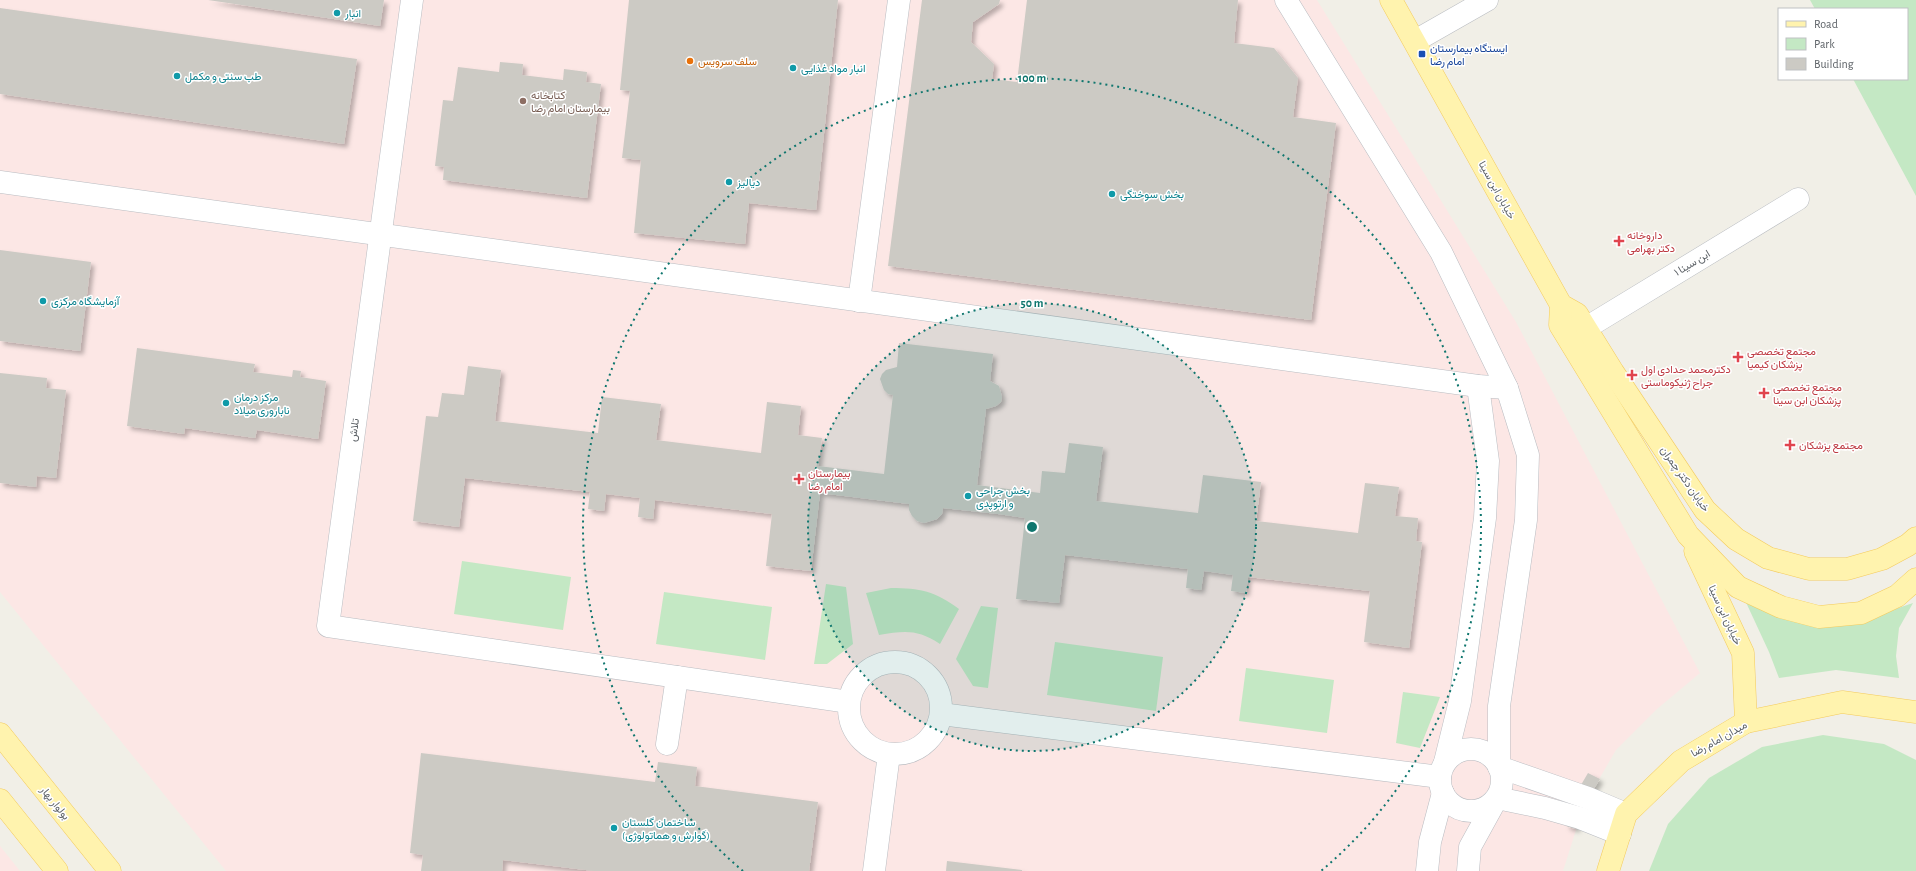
<svg xmlns="http://www.w3.org/2000/svg" width="1916" height="871" viewBox="0 0 1916 871" font-family="'Alegreya Sans',Vazirmatn,sans-serif">
<defs>
<filter id="shadow"><feDropShadow dx="3.5" dy="3.5" stdDeviation="2" flood-color="#0004"/></filter>
</defs>
<rect width="100%" height="100%" fill="#f1efe7"/>
<g fill="#fce7e5">
<path d="M0,0H1317L1516,322L1700,673L1657,709L1616,750L1588,798L1576,830L1563,871H226L0,592Z"/>
<path d="M0,846L20,871H0Z"/>
</g>
<g fill="#c4e8c4">
<path d="M1810,0H1916V196L1853,79H1907V9H1815Z"/>
<path d="M462,561L571,577L563,630L454,614Z"/>
<path d="M1737,583L1786,609L1872,617L1913,603L1899,628L1896,656L1899,678L1836,670L1779,678L1769,652Z"/>
<path d="M826,584L846,587L853,644L827,664H814Z"/>
<path d="M891,588C920,588 935,591 959,609L940,644C917,629 905,631 879,635L866,593Z"/>
<path d="M664,592L772,607L765,660L656,644Z"/>
<path d="M981,606L998,608L988,688L973,686L956,659Z"/>
<path d="M1055,642L1163,657L1156,711L1047,695Z"/>
<path d="M1246,668L1334,680L1327,733L1239,721Z"/>
<path d="M1403,692L1440,697L1420,748L1396,743Z"/>
<path d="M1823,735L1884,744L1916,760V871H1649L1668,824L1709,778L1762,747Z"/>
</g>
<g fill="#cccac4" filter="url(#shadow)">
<path d="M208,0H384L380,26Z"/>
<path d="M629,0H838L816,210L749,203L745,244L634,233L641,160L622,158L630,91L620,90Z"/>
<path d="M922,0H1000L999,4L973,22L971,42L994,64L992,79L1017,82L1027,0H1238L1234,43L1274,48L1298,78L1293,117L1336,123L1311,320L888,266Z"/>
<path d="M0,8L357,59L344,144L0,94Z"/>
<path d="M500,62L523,64L522,75L563,80L564,69L587,72L586,82L601,84L587,198L443,180L444,167L435,166L443,100L453,101L458,67L499,72Z"/>
<path d="M0,250L91,262L80,351L0,341Z"/>
<path d="M899,343L993,354L990,381L999,386L1002,397L1001,402L996,406L986,409L977,485L1040,493L1042,471L1065,473L1069,443L1103,447L1096,501L1198,513L1203,475L1261,482L1256,521L1358,533L1365,483L1399,487L1395,516L1418,518L1416,541L1422,542L1409,648L1364,642L1370,591L1248,577L1246,593L1231,591L1233,575L1204,571L1201,590L1186,588L1188,569L1065,555L1059,603L1016,599L1025,518L998,514L943,508L942,514L937,519L924,523L917,521L912,516L909,510V504L820,493L811,571L766,566L772,514L655,500L653,519L638,517L640,498L606,494L604,511L588,509L590,492L465,478L459,527L413,521L426,416L438,417L442,393L464,395L468,366L501,370L495,421L598,433L602,397L661,404L656,440L761,453L767,402L801,406L798,435L822,438L818,466L884,474L893,395L888,394L884,390L880,379L882,374L886,370L897,367Z"/>
<path d="M137,348L255,364L253,372L292,377L293,370L301,371L300,377L326,381L318,439L257,430L255,438L185,428L184,434L127,426Z"/>
<path d="M0,373L47,378L46,388L66,390L56,478L37,476L36,487L0,483Z"/>
<path d="M421,753L655,782L658,762L697,767L695,786L818,802L809,871H594L503,860L502,871H421L423,855L410,853Z"/>
<path d="M1588,773L1600,779L1588,798L1576,829L1566,826L1578,790Z"/>
<path d="M947,861L1022,870V871H946Z"/>
</g>
<g fill="none" stroke-linecap="round" stroke-linejoin="round">
<defs>
<g id="minor">
<path d="M412,0L328,626L849,702"/>
<path d="M1286,0L1441,252L1507,388L1528,455L1526,520L1499,706V767L1588,798L1626,814"/>
<path d="M1415,41L1487,0"/>
<path d="M0,182L1478,386L1507,388"/>
<path d="M859,301L899,0"/>
<path d="M1586,328L1798,199"/>
<circle cx="895" cy="708" r="46"/>
<path d="M941,714L1440,777"/>
<path d="M667,744L677,677"/>
<circle cx="1471" cy="780" r="31"/>
<path d="M1445,762L1460,701L1485,518L1488,461L1478,386"/>
<path d="M874,871L889,754"/>
<path d="M1427,871L1430,842L1443,793"/>
<path d="M1468,871L1470,847L1497,798L1545,808L1580,818L1620,834"/>
</g>
<g id="major">
<path d="M1391,0L1561,305L1577,314L1613,372L1705,510L1736,539L1768,558L1809,569H1847L1882,559L1908,545L1916,538"/>
<path d="M1561,305L1560,325L1688,535L1738,587L1781,607L1819,617L1861,613L1897,596L1916,579"/>
<path d="M1695,551L1743,653L1746,722"/>
<path d="M0,734L110,871"/>
<path d="M0,800L57,871"/>
<path d="M1608,871L1626,814L1681,761L1746,722L1842,702L1916,712"/>
</g>
</defs>
<use href="#minor" stroke="#b9bcc1" stroke-width="23"/>
<use href="#major" stroke="#f4cb5d" stroke-width="23"/>
<use href="#minor" stroke="#fff" stroke-width="22"/>
<use href="#major" stroke="#fff3ae" stroke-width="22"/>
</g>
<circle cx="1032" cy="527" r="224" fill="#0f766e" fill-opacity=".12"/>
<g fill="none" stroke="#0f766e" stroke-width="2" stroke-dasharray="2 4">
<circle cx="1032" cy="527" r="224"/>
<path d="M743 871A449 449 0 1 1 1321 871"/>
</g>
<g fill="#0f9aa8" stroke="#fff" stroke-width="1.5">
<circle cx="337" cy="13" r="4"/>
<circle cx="793" cy="68" r="4"/>
<circle cx="177" cy="76" r="4"/>
<circle cx="729" cy="182" r="4"/>
<circle cx="1112" cy="194" r="4"/>
<circle cx="43" cy="301" r="4"/>
<circle cx="226" cy="403" r="4"/>
<circle cx="968" cy="496" r="4"/>
<circle cx="614" cy="828" r="4"/>
</g>
<rect fill="#1a4fb4" stroke="#fff" stroke-width="1.5" x="1418" y="50" width="8" height="8" rx="2"/>
<circle fill="#e8710a" stroke="#fff" stroke-width="1.5" cx="690" cy="61" r="4"/>
<circle fill="#8d6e63" stroke="#fff" stroke-width="1.5" cx="523" cy="101" r="4"/>
<g fill="#e0444e" stroke="#fff" stroke-width="1.5">
<path d="M1617 235h4v4h4v4h-4v4h-4v-4h-4v-4h4z"/>
<path d="M1736 351h4v4h4v4h-4v4h-4v-4h-4v-4h4z"/>
<path d="M1630 369h4v4h4v4h-4v4h-4v-4h-4v-4h4z"/>
<path d="M1762 387h4v4h4v4h-4v4h-4v-4h-4v-4h4z"/>
<path d="M1788 439h4v4h4v4h-4v4h-4v-4h-4v-4h4z"/>
<path d="M797 473h4v4h4v4h-4v4h-4v-4h-4v-4h4z"/>
</g>
<g text-anchor="middle" dominant-baseline="central" stroke-width="3" stroke-linejoin="round" paint-order="stroke">
<g font-size="11" fill="#0d838f" stroke="#fff" text-anchor="start">
<text x="345" y="13">انبار</text>
<text x="801" y="68">انبار مواد غذایی</text>
<text x="185" y="76">طب سنتی و مکمل</text>
<text x="737" y="182">دیالیز</text>
<text x="1120" y="194">بخش سوختگی</text>
<text x="51" y="301">آزمایشگاه مرکزی</text>
<text x="234" y="397">مرکز درمان<tspan x="234" dy="13">ناباروری میلاد</tspan></text>
<text x="976" y="490">بخش جراحی<tspan x="976" dy="13">و ارتوپدی</tspan></text>
<text x="622" y="822">ساختمان گلستان<tspan x="622" dy="13">(گوارش و هماتولوژی)</tspan></text>
</g>
<g font-size="11" fill="#164399" stroke="#fff" text-anchor="start">
<text x="1430" y="48">ایستگاه بیمارستان<tspan x="1430" dy="13">امام رضا</tspan></text>
</g>
<g font-size="11" fill="#c56008" stroke="#fff" text-anchor="start">
<text x="698" y="61">سلف سرویس</text>
</g>
<g font-size="11" fill="#785e54" stroke="#fff" text-anchor="start">
<text x="531" y="95">کتابخانه<tspan x="531" dy="13">بیمارستان امام رضا</tspan></text>
</g>
<g font-size="11" fill="#5e6368" stroke="#fff">
<text transform="translate(1497 190) rotate(61)">خیابان ابن سینا</text>
<text transform="translate(1692 263) rotate(-31)">ابن سینا ۱</text>
<text transform="translate(354 430) rotate(-82)">تلاش</text>
<text transform="translate(1685 479) rotate(55)">خیابان دکتر چمران</text>
<text transform="translate(1725 615) rotate(65)">خیابان ابن سینا</text>
<text transform="translate(1719 739) rotate(-29)">میدان امام رضا</text>
<text transform="translate(55 803) rotate(51)">بولوار بهار</text>
</g>
<g font-size="11" fill="#be3a42" stroke="#fff" text-anchor="start">
<text x="1627" y="235">داروخانه<tspan x="1627" dy="13">دکتر بهرامی</tspan></text>
<text x="1747" y="351">مجتمع تخصصی<tspan x="1747" dy="13">پزشکان کیمیا</tspan></text>
<text x="1641" y="369">دکترمحمد حدادی اول<tspan x="1641" dy="13">جراح ژنیکوماستی</tspan></text>
<text x="1773" y="387">مجتمع تخصصی<tspan x="1773" dy="13">پزشکان ابن سینا</tspan></text>
<text x="1799" y="445">مجتمع پزشکان</text>
<text x="808" y="473">بیمارستان<tspan x="808" dy="13">امام رضا</tspan></text>
</g>
</g>
<circle cx="1032" cy="527" r="6" fill="#0f766e" stroke="#fff" stroke-width="2"/>
<g font-size="12" text-anchor="middle" font-weight="bold" fill="#0f766e" stroke="#fff" stroke-width="3" stroke-linejoin="round" paint-order="stroke">
<text x="1032" y="82">100 m</text>
<text x="1032" y="307">50 m</text>
</g>
<rect x="1778" y="8" width="130" height="72" fill="#ffffff" stroke="#bfc1c3"/>
<rect x="1786" y="21" width="20" height="6" fill="#fff3ae" stroke="#bfc1c3"/>
<text x="1814" y="28" font-size="12" fill="#5e6368">Road</text>
<rect x="1786" y="38" width="20" height="12" fill="#c4e8c4" stroke="#bfc1c3"/>
<text x="1814" y="48" font-size="12" fill="#5e6368">Park</text>
<rect x="1786" y="58" width="20" height="12" fill="#cccac4" stroke="#bfc1c3"/>
<text x="1814" y="68" font-size="12" fill="#5e6368">Building</text>
</svg>
